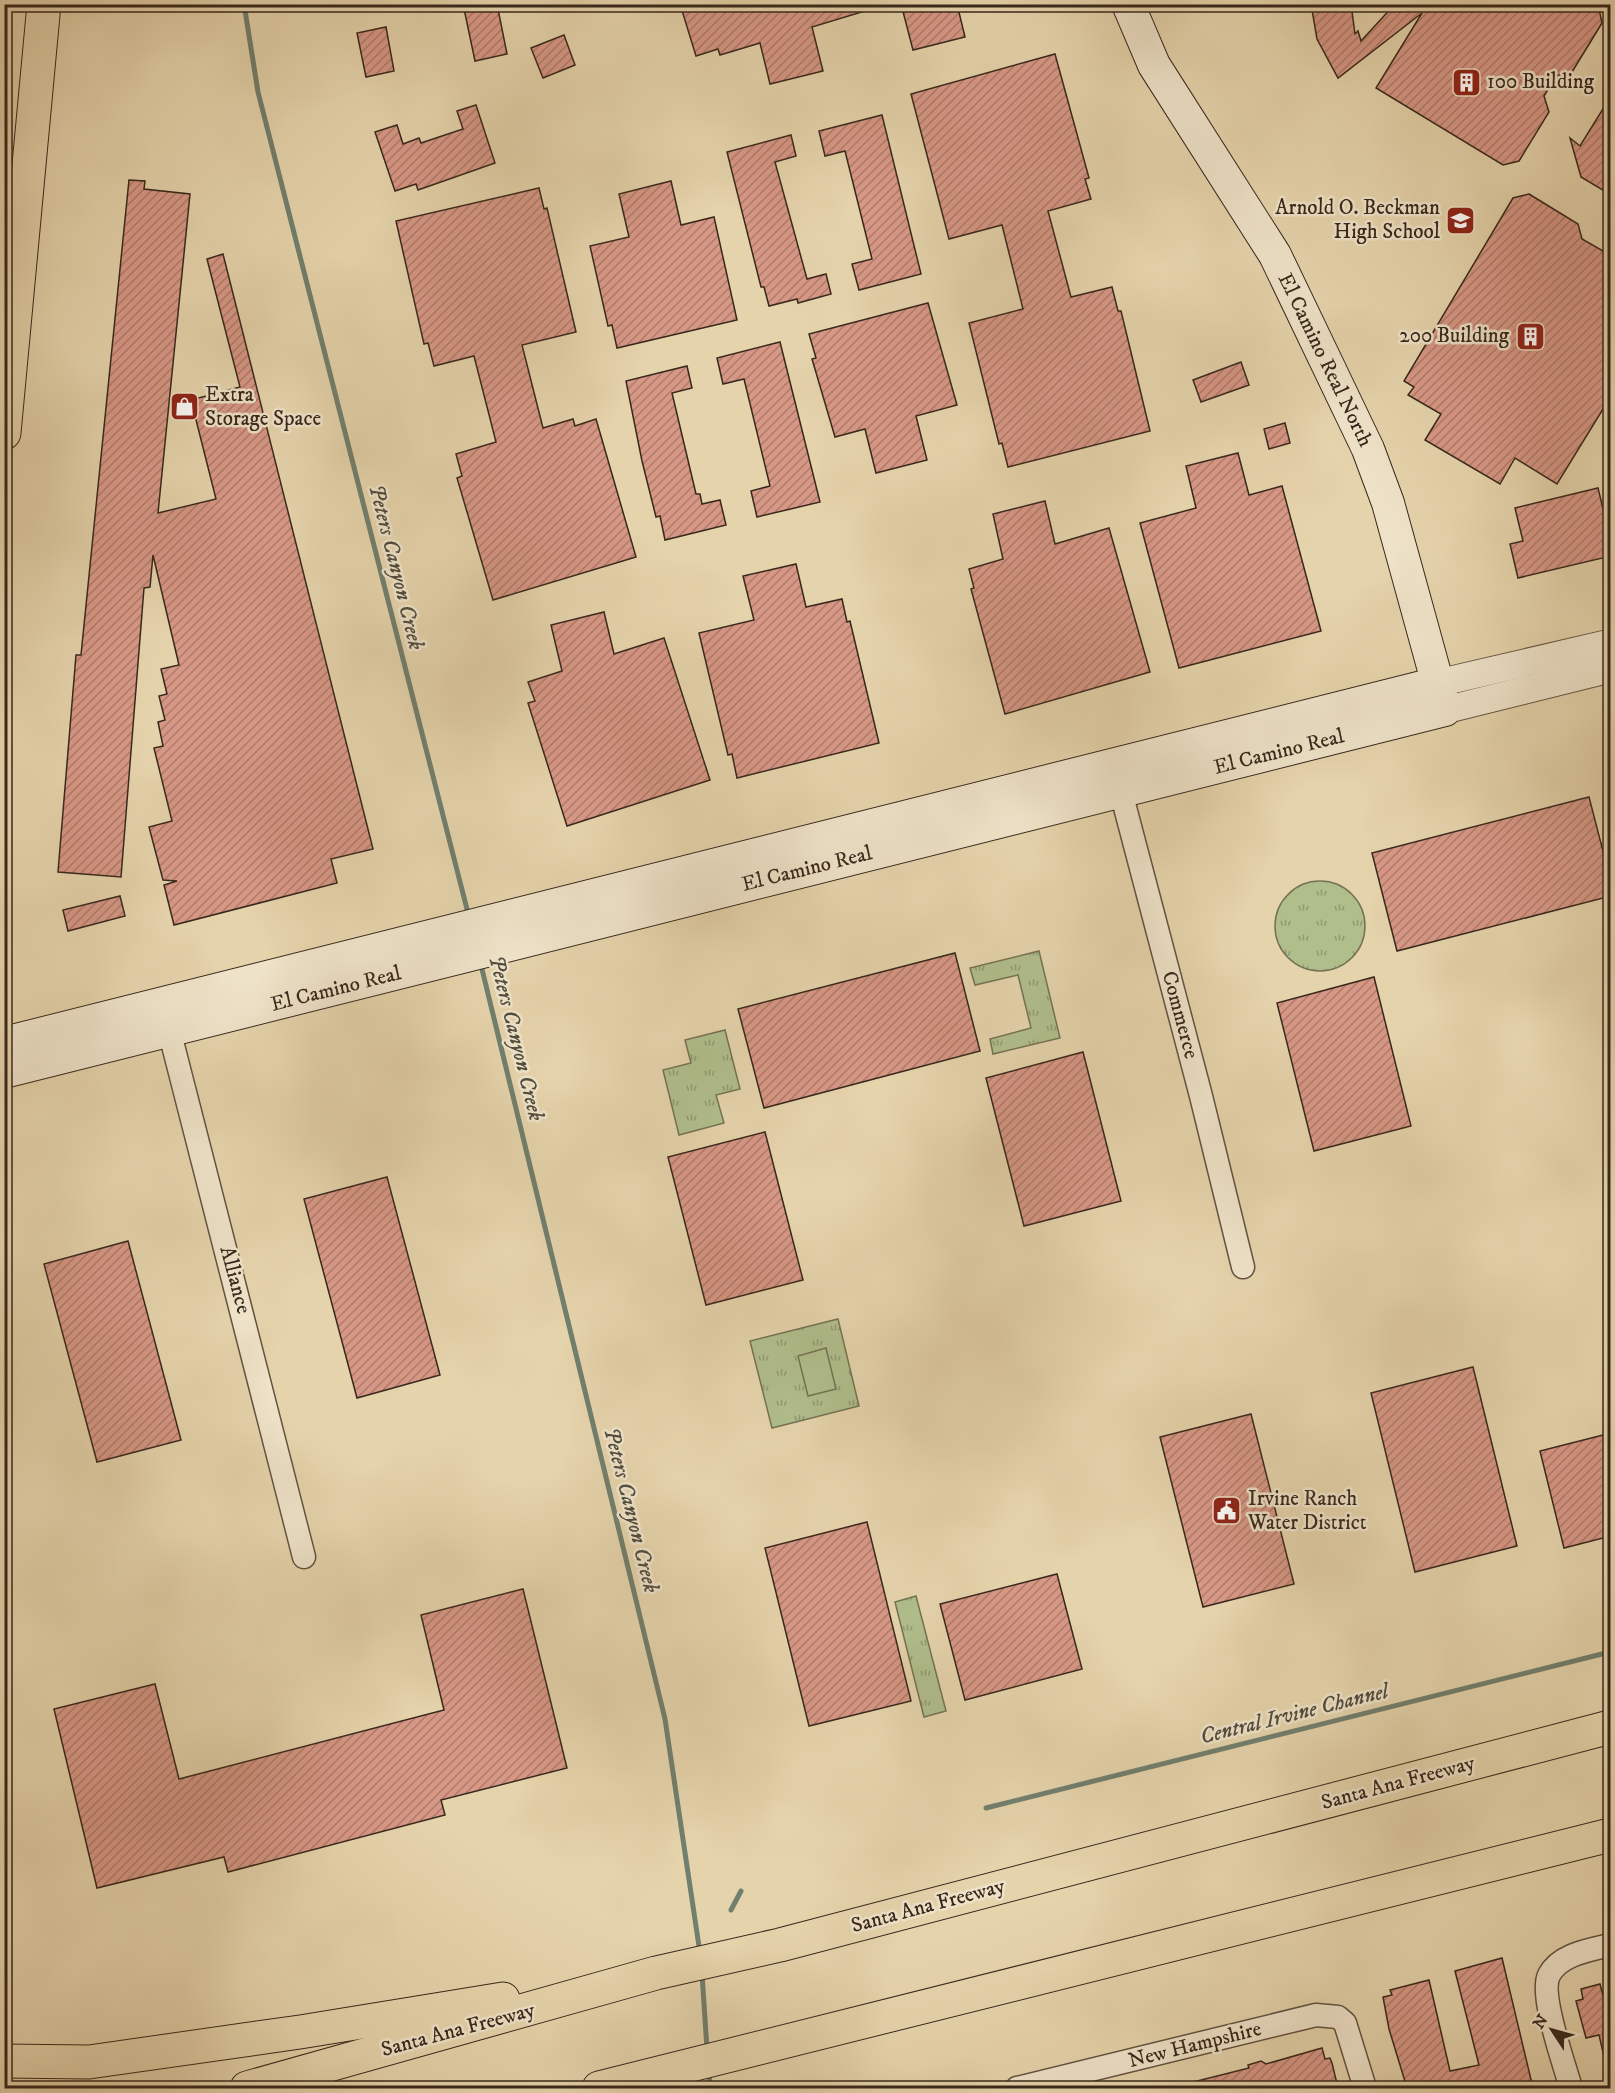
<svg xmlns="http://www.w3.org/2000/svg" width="1615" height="2093" viewBox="0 0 1615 2093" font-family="'IM FELL DW Pica',serif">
<defs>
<pattern id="grass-tufts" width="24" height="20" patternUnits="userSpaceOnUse" patternTransform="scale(1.5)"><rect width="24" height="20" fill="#b0be8c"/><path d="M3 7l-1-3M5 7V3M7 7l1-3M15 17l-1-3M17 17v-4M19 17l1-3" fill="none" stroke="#909a72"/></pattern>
<pattern id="building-hatch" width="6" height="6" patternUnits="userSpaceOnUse" patternTransform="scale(1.5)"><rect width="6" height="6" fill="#d79785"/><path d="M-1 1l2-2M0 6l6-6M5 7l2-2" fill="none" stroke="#af7b6c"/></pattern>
</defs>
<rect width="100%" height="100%" fill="#e5d3ab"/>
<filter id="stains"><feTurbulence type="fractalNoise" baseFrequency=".00333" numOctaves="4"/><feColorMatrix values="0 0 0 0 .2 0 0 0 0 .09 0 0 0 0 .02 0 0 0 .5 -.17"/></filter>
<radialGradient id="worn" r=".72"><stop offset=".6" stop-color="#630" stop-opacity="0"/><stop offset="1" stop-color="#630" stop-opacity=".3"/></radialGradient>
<g fill="url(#grass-tufts)" stroke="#747354" stroke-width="1.5">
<circle cx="1320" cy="926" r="45"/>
<path d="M1039,951L1060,1038L993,1054L990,1039L1031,1028L1018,975L975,985L970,968Z"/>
<path d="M725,1030L740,1089L716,1095L724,1123L679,1135L663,1070L691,1063L685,1040Z"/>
<path d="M838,1319L859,1406L772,1428L750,1341Z"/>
<path d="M916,1596L946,1711L924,1717L895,1602Z"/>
</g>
<path fill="#b0be8c" stroke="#747354" stroke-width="1.5" d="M826,1348L836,1389L808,1396L798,1356Z"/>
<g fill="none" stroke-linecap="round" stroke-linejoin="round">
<g stroke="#717f6e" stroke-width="5">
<path d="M244,4L258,92L469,917"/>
<path d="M480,961L665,1719L700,1953"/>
<path d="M986,1808L1610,1652"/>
<path d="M731,1910L741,1891"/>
<path d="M702,1974L707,2049"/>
<path d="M709,2073L710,2088"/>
</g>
</g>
<g fill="url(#building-hatch)" stroke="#38281c" stroke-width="1.5">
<path d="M463,4H497L507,54L475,61Z"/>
<path d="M680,4H875V8L812,27L823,71L770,84L760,43L720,55L718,49L696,56Z"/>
<path d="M901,4H957L965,37L913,50Z"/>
<path d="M1311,4H1351L1355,34L1358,31L1361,41L1395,4H1598L1602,23L1572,72L1556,76L1544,96L1549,112L1519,161L1503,165L1376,88L1422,13L1338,78L1317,39Z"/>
<path d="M386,27L394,71L366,77L357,33Z"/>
<path d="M564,35L575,65L543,78L531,48Z"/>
<path d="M1055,54L1089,178L1085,179L1091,199L1048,211L1071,297L1112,287L1118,311H1121L1150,431L1008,467L1002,443L999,444L969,323L1023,309L1002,225L949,239L911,94Z"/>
<path d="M1611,96V195L1581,177L1570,138L1580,146Z"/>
<path d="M476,105L495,163L418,190L416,184L395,191L375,132L397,125L403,144L419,138L421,143L463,129L457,111Z"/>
<path d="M882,115L921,274L859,290L852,264L872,259L845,151L825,156L819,131Z"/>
<path d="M791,135L796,156L775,162L807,279L826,274L831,294L798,303L797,299L769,306L764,287H761L727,152Z"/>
<path d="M129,180L145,181L144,189L190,194L158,513L216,499L191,400L240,387L207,259L223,254L373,849L331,859L337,883L174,925L164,885L177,881L163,880L149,827L172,821L154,748L163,746L158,722L165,720L159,696L167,694L161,669L179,665L153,555L150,587L144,588L121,877L58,872L76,655H81Z"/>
<path d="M671,181L681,225L714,217L737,320L617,348L612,325L608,326L590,246L629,237L619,194Z"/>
<path d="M539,188L544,209L547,208L576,332L522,345L543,428L573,419L575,426L596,419L636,557L493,600L457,478L462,476L456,454L496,442L474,356L434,366L428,343L424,344L396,221Z"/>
<path d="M1529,194L1578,224L1582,239L1603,251L1611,250V396L1557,484L1515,458L1500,484L1425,440L1441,414L1408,395L1414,387L1404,381L1513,198Z"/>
<path d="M928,303L957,405L916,416L927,460L876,473L865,429L835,437L812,359L816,358L809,334Z"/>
<path d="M780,342L820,502L757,517L751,491L770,486L744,379L723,384L717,358Z"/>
<path d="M1241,362L1249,385L1201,402L1193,380Z"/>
<path d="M687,366L692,388L672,393L696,494H700L702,504L720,500L726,525L665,540L660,516L656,517L642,461L626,381Z"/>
<path d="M1285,423L1290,443L1269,449L1264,429Z"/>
<path d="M1238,453L1249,495L1282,486L1321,631L1179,668L1140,523L1196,508L1186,466Z"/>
<path d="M1598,488L1606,521L1611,520V556L1518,578L1510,544L1523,541L1515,508Z"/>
<path d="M1045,501L1055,544L1109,528L1150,672L1005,714L971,589L974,588L969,569L1003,559L993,514Z"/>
<path d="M796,564L806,607L842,599L847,622L850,621L879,743L737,778L732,754L728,755L699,633L754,620L743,576Z"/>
<path d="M604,612L614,654L664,638L710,780L567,826L528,703L535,701L528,682L562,671L551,625Z"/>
<path d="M1589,797L1611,882V896L1397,951L1372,853Z"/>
<path d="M120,896L125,916L68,931L63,910Z"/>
<path d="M955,953L980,1051L764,1108L738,1009Z"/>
<path d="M1374,977L1411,1126L1314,1151L1277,1003Z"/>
<path d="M1083,1052L1121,1201L1024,1226L986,1078Z"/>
<path d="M765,1132L803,1280L706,1305L668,1157Z"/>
<path d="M387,1177L440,1375L357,1398L304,1199Z"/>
<path d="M128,1241L181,1440L97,1462L44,1264Z"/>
<path d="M1473,1367L1517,1546L1415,1572L1371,1393Z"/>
<path d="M1251,1414L1294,1584L1203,1607L1160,1437Z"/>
<path d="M1611,1433V1536L1564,1548L1540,1451Z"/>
<path d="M867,1522L911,1701L809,1726L765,1548Z"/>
<path d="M1057,1574L1082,1669L965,1700L940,1604Z"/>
<path d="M523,1589L567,1768L441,1800L445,1815L228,1872L224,1857L97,1888L54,1709L155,1684L179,1779L444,1710L421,1615Z"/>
<path d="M1502,1958L1533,2088H1407L1389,2029L1383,1997L1392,1995L1390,1990L1429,1980L1450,2071L1479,2065L1455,1971Z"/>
<path d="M1600,1984L1605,2003L1611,2001V2060L1605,2061L1599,2035L1586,2038L1576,2001L1583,1999L1581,1989Z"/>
<path d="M1322,2048L1325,2059L1330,2058L1332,2063L1338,2088H1190L1189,2083L1249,2068L1248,2065L1261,2061L1266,2064Z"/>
</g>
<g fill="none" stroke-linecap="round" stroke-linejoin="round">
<defs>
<g id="minor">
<path d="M1117,777L1201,1096L1243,1267"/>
<path d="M166,1018L304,1557"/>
<path d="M1017,2088L1316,2015L1338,2017L1345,2023L1365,2088"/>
<path d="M1571,2088C1565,2066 1539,1995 1549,1975C1560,1954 1590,1950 1610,1945"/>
</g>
<g id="tertiary">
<path d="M1438,683L1610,643"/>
<path d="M1445,710L1610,669"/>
</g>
<g id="secondary">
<path d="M4,1043L1438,683"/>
<path d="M4,1072L1445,710L1388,503L1368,449L1275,255L1154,65L1128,4"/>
</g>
<g id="motorway">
<path d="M4,433L44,4"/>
<path d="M4,2061L89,2062L300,2032L503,1999"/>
<path d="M247,2088L656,1973L780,1945L1610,1727"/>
<path d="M599,2088L1610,1835"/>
</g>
</defs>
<use href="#minor" stroke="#635340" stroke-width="25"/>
<use href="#tertiary" stroke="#635340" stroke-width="29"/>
<use href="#secondary" stroke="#38281c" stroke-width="34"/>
<use href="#motorway" stroke="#38281c" stroke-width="35"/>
<use href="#minor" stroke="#eee2c8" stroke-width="22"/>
<use href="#tertiary" stroke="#eee2c8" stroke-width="27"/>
<use href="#secondary" stroke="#eee2c8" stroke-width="32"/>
<use href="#motorway" stroke="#e5d3ab" stroke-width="33"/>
</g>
<defs>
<symbol id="building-square" viewBox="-11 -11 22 22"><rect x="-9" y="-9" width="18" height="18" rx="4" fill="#8f2418" stroke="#eee2c8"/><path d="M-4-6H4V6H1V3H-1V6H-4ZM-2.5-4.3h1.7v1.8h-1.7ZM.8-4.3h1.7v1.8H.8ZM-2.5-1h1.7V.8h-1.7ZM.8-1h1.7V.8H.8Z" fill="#fff"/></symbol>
<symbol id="school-square" viewBox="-11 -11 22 22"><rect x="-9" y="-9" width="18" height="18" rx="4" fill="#8f2418" stroke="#eee2c8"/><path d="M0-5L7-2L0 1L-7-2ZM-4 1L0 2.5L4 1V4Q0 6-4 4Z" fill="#fff"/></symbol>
<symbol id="shop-square" viewBox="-11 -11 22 22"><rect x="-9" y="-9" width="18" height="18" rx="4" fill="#8f2418" stroke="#eee2c8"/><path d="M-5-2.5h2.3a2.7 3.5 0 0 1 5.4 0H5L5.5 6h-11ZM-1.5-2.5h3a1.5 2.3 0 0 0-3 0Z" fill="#fff"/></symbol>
<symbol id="civic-square" viewBox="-11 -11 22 22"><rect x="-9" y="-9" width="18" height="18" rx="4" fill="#8f2418" stroke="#eee2c8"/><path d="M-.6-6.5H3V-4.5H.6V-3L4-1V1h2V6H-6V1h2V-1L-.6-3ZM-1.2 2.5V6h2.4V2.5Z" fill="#fff"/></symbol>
</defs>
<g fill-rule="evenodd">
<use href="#building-square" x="1450" y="66" width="33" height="33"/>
<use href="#school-square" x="1444" y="204" width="33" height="33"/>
<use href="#building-square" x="1514" y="320" width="33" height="33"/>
<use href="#shop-square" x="168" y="390" width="33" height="33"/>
<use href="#civic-square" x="1210" y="1494" width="33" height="33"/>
</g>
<g text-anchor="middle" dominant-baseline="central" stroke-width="5" stroke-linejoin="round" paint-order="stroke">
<g font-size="21" fill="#38281c" stroke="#eee2c8" text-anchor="start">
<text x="1487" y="82">100 Building</text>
<text x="1440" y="208" text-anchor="end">Arnold O. Beckman<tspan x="1440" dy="24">High School</tspan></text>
<text x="1509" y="336" text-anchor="end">200 Building</text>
<text x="205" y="395">Extra<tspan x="205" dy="24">Storage Space</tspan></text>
<text x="1248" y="1499">Irvine Ranch<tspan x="1248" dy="24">Water District</tspan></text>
</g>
<g font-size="21" fill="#38281c" stroke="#eee2c8">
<text transform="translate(1325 360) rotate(64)">El Camino Real North</text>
<text transform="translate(1279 752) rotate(-14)">El Camino Real</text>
<text transform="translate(807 869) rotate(-14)">El Camino Real</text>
<text transform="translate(336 989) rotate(-14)">El Camino Real</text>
<text transform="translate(1180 1015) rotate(75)">Commerce</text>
<text transform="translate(235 1280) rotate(75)">Alliance</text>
<text transform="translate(1398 1783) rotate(-15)">Santa Ana Freeway</text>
<text transform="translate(928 1906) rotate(-15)">Santa Ana Freeway</text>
<text transform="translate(458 2030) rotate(-15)">Santa Ana Freeway</text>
<text transform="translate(1195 2045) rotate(-14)">New Hampshire</text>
</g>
<g font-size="22" font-style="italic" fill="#504c3e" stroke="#eee2c8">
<text transform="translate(396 567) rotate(76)">Peters Canyon Creek</text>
<text transform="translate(516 1038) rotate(76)">Peters Canyon Creek</text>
<text transform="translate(631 1510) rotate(76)">Peters Canyon Creek</text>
<text transform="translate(1294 1714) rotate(-14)">Central Irvine Channel</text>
</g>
</g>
<rect width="1615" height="2093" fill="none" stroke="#e5d3ab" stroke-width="24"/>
<rect x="6" y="6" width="1603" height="2081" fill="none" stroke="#38281c" stroke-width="3"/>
<rect x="12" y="12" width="1591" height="2069" fill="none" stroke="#38281c" stroke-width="1.5"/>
<g transform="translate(1552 2030) rotate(306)" stroke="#eee2c8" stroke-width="4.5" paint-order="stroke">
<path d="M0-4.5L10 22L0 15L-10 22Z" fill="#38281c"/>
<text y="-9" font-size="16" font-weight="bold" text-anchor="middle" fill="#38281c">N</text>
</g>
<rect width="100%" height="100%" filter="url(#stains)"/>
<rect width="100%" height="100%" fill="url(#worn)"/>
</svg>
